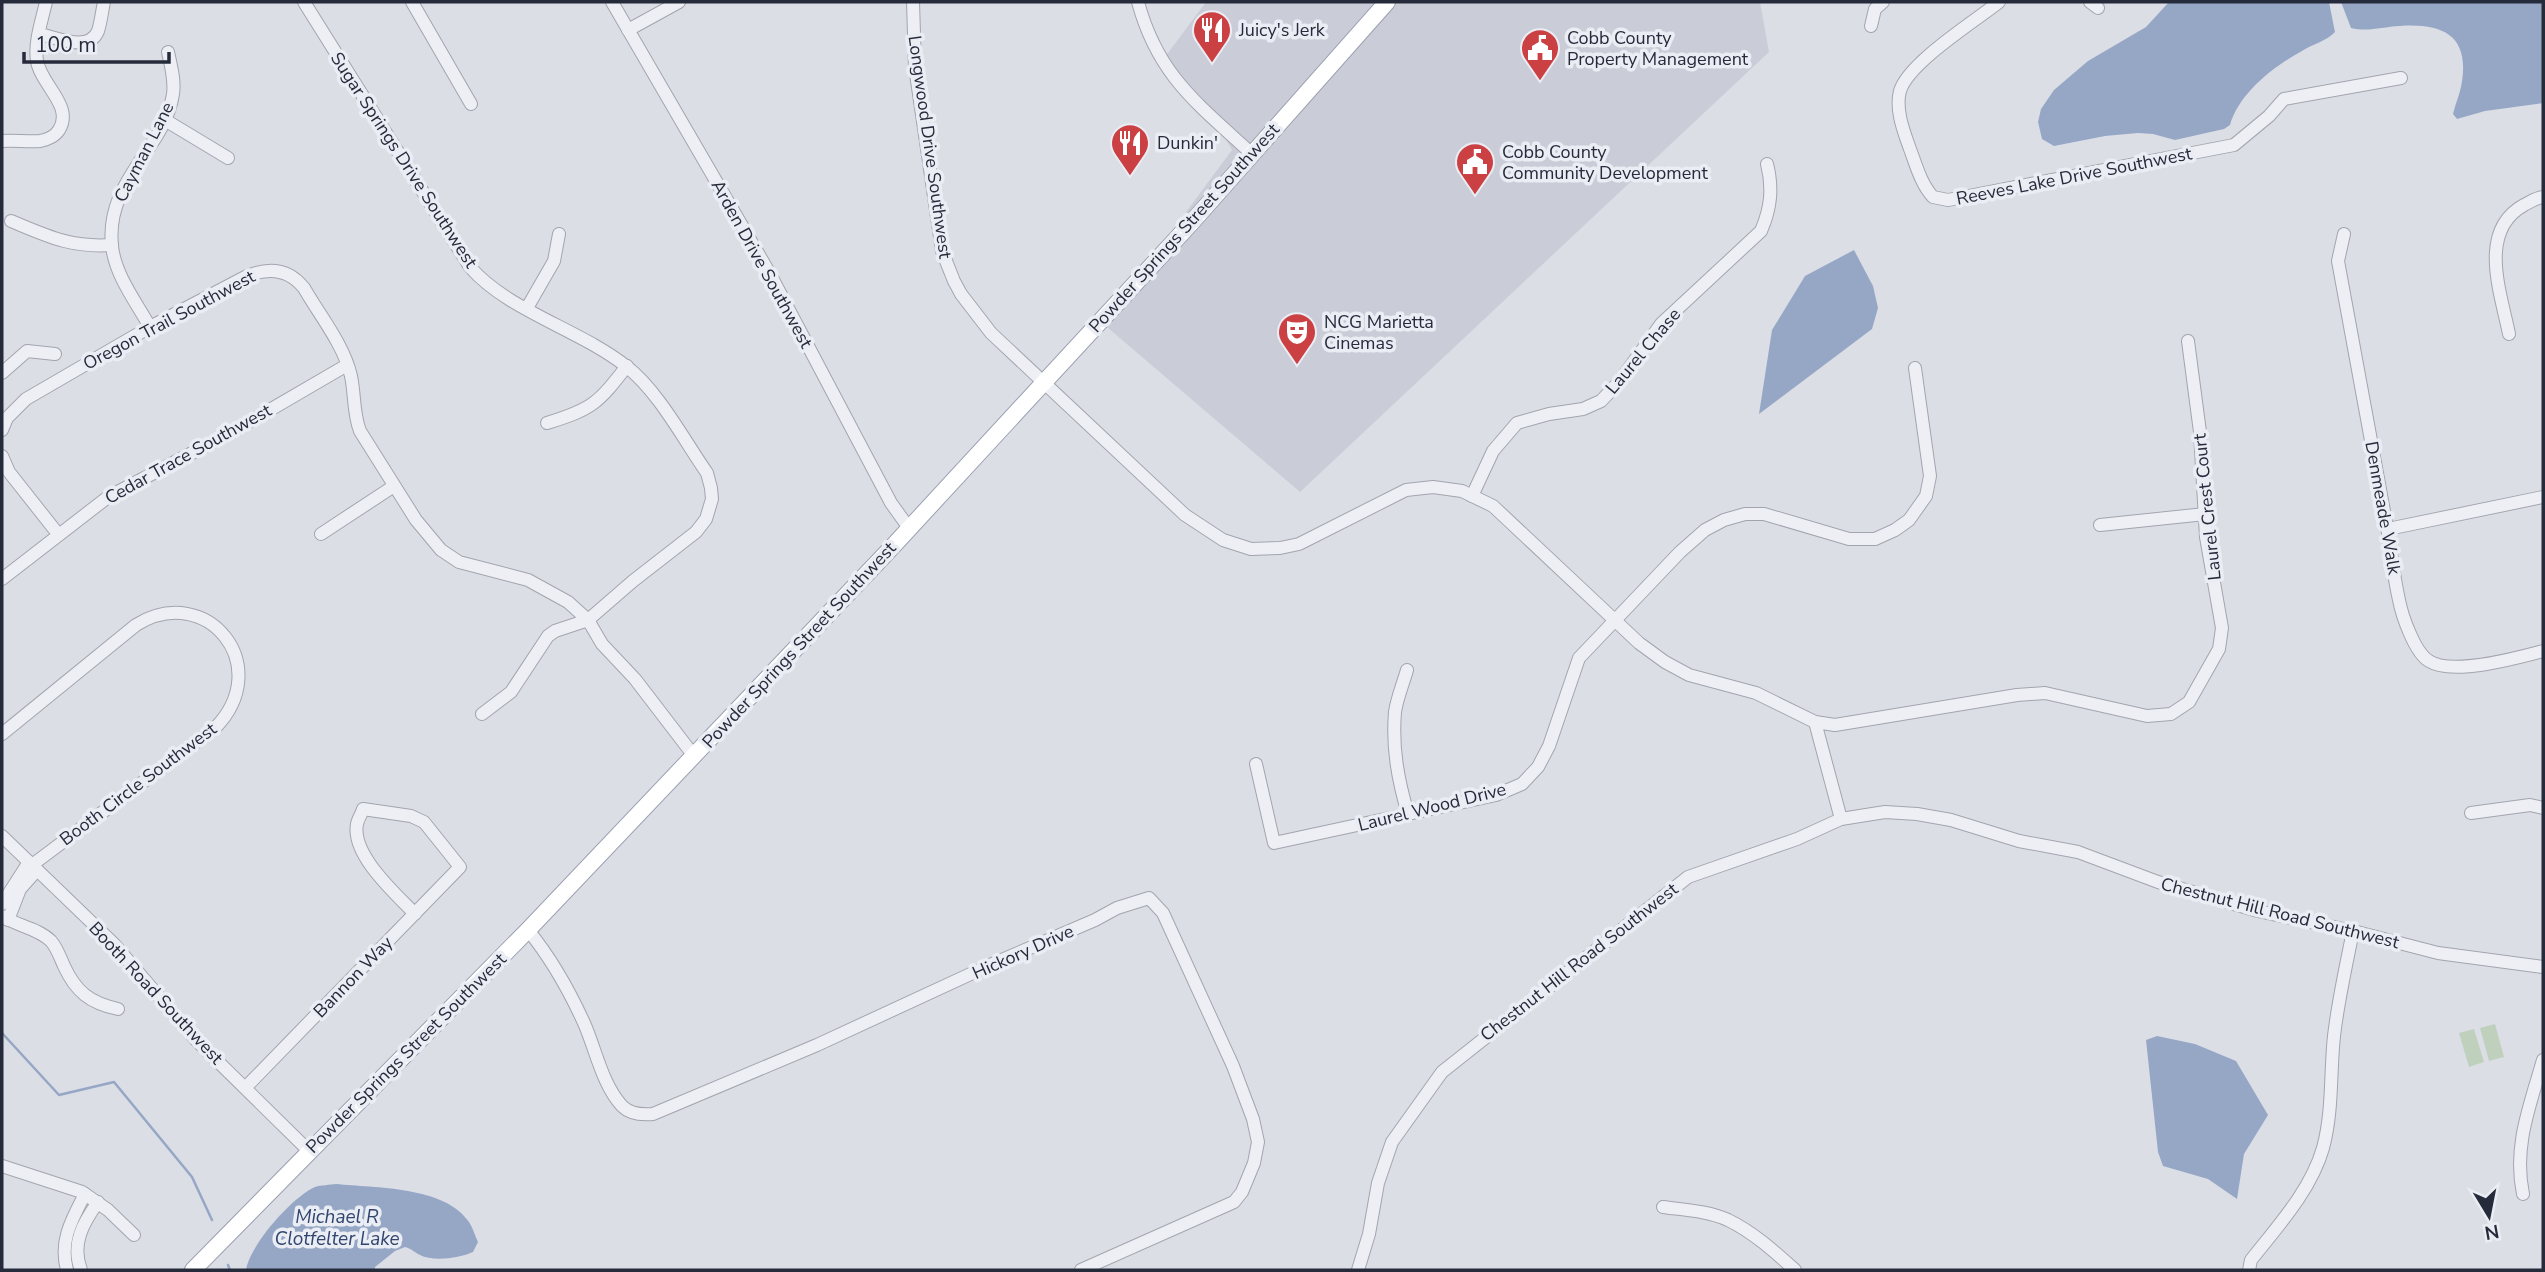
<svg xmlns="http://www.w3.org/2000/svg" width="2545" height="1272" viewBox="0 0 2545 1272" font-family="'Nunito Sans',sans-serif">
<rect width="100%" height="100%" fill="#dcdee6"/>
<path fill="#cacdd7" d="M1206,2H1760L1769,52L1300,492L1094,316L1163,243L1232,150L1221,131L1159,65Z"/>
<g fill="#bfd0bd">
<path d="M2495,1024L2504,1057L2489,1061L2480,1028Z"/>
<path d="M2474,1029L2484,1062L2469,1067L2459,1033Z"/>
</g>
<g fill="#96a7c6">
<path d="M2169,2H2329L2335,32C2327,41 2313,44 2302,51C2274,66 2239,93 2230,125L2224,129L2175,140L2153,134L2138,133L2105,136L2054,146L2042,139L2038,122L2041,109L2054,90L2088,61L2146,27Z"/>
<path d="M2341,2H2543V103L2485,111L2457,119L2453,114C2455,105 2459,96 2461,87C2471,37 2445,23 2400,26C2382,27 2368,32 2351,28Z"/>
<path d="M1854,250L1873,286L1878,308L1872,329L1759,414L1772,330L1805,276Z"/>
<path d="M2157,1036L2195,1044L2236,1061L2268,1115L2244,1154L2237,1199L2208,1179L2163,1166L2158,1152L2146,1040Z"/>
<path d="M336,1184C375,1188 445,1186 469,1222C473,1228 475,1236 478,1242L473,1252C460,1258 433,1262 420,1255C414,1252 412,1249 405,1247L395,1251L375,1267V1270H246C250,1245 291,1198 315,1187C321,1185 330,1185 336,1184Z"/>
</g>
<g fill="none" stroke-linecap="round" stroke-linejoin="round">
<g stroke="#96a7c6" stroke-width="2.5">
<path d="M2,1033L59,1095L114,1082L192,1177L212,1220"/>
<path d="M228,1265L230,1270"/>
</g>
<defs>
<g id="minor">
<path d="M304,2L470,267C508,311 581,330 627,367C658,391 684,440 707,473L711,488L712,499L706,519L696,532L633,581L588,620L555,631L548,636L511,692L482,714"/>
<path d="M412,2L471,104"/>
<path d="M612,2L770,274L891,503L909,528"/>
<path d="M913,2L915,67L942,251L954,281L961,294L991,333L1185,515L1223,540L1251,549L1280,548L1299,544L1406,490L1433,487L1462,491L1493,506L1639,643L1665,662L1689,675L1756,693L1815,722L1841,819"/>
<path d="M1138,2C1158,76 1198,104 1252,154"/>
<path d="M1999,2C1975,21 1908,63 1900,91C1895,110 1904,132 1910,149C1916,165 1921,184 1933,197L1948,200L2234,145L2269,116L2284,99L2401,78"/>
<path d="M2090,2L2098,8"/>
<path d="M1871,26L1875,9L1883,2"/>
<path d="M628,30L679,2"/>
<path d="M39,34C56,37 89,53 98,31C101,22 102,11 104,2"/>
<path d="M165,120L228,158"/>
<path d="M2,141C14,140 28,142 40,141C47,140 55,136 59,130C74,106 41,85 37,61C34,42 42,20 46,2"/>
<path d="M11,221C47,236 71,248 112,245"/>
<path d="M2344,234L2338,261C2354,348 2370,435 2386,522C2391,548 2393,574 2399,600C2402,616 2415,653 2429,661C2452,676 2517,658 2543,651"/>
<path d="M527,308L554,261L559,234"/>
<path d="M150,327C136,302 115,275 112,246C105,180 165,149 173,94C175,80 171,66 168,52"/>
<path d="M2509,334C2501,293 2477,231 2524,205C2530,202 2536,198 2543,197"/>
<path d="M2,373L27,351L55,354"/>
<path d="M547,423C593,409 598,403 627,366"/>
<path d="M2,430L7,418L26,399L150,327L247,276C269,267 289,269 304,288C320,316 344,345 351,376C355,395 353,413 360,431L416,520L441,550L459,562L528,580L568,602L588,620L602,644L635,679L694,756"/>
<path d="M2,456L9,472L58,534"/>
<path d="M1472,496L1493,451L1517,423L1549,414L1583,409L1601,401L1619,382L1661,324L1761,231C1771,208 1773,188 1767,164"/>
<path d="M2100,525L2205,514"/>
<path d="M2388,529L2543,497"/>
<path d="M321,534L394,486"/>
<path d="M2,579L108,497L232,432L347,365"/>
<path d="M1407,670C1403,684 1397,698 1395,712C1392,748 1398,780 1408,814"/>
<path d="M1815,722L1835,725L2017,695L2045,693L2147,716L2171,714L2189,702L2219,649L2222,628L2206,537L2200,432L2188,341"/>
<path d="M2,734L136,625C207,581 276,666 215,728L32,865"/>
<path d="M1256,764L1274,843L1496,795L1522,784L1538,767L1549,746L1579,658L1680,552L1705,530L1724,520L1745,514H1764L1849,539H1875L1895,530L1909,520L1926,496L1930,476L1915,368"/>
<path d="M2471,813L2530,805L2543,808"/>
<path d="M2,836L114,944L196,1040L309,1151"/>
<path d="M2,904L29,862"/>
<path d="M2,916C17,926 38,928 51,941C57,948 60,957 64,966C76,992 90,1003 118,1009"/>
<path d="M8,920L20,889L37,870"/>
<path d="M528,930C550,957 569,990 584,1023C596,1050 602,1084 622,1106C630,1114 642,1115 653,1114L817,1045L990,965L1095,920L1117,908L1149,898L1163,913L1233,1066L1253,1119L1258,1142L1254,1163L1242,1192L1234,1202L1081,1270"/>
<path d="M246,1087L460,867L424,822L411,816L363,809C362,813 358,819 357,824C351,855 396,894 415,914"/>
<path d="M2,1166L82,1192L108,1210L134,1235"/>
<path d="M2523,1194C2513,1147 2530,1105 2543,1060"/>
<path d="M1663,1207C1685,1210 1708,1211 1728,1220C1753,1232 1775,1252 1795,1270"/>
<path d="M67,1270C59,1241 72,1219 85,1194"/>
<path d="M81,1270C71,1244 83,1223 98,1202"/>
<path d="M1358,1270L1369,1234L1378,1183L1392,1142L1442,1072L1688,877L1797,839L1841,819L1885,812L1917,814L1951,820L2019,841L2078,852L2158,882L2258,911L2353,931L2438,953L2543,967"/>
<path d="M2249,1270L2251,1260C2278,1226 2311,1190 2323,1148C2333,1111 2330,1073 2334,1036C2338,1001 2346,966 2353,931"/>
</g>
<path id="major" d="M193,1270L528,930L894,545L1192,222L1387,2"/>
</defs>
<use href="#minor" stroke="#a2a5af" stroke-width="14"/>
<use href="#major" stroke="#9ba1b1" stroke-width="18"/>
<use href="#minor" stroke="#eeeff4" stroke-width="12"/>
<use href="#major" stroke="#fff" stroke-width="16"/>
</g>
<defs>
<symbol id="restaurant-pin" viewBox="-11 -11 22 30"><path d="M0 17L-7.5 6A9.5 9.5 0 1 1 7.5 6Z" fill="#cb4043" stroke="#ebedf4"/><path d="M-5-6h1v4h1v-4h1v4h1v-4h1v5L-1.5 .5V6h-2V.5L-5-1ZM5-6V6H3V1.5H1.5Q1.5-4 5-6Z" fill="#fff"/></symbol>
<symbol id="civic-pin" viewBox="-11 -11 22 30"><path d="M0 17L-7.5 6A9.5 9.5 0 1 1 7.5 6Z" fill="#cb4043" stroke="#ebedf4"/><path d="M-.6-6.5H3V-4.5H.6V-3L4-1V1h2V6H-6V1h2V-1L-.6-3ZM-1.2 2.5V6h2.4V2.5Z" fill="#fff"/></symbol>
<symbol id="theatre-pin" viewBox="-11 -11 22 30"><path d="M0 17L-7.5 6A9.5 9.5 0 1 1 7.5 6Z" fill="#cb4043" stroke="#ebedf4"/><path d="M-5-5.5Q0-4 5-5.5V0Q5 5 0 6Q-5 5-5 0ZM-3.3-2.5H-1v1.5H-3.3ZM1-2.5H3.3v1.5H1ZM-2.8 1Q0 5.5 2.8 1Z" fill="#fff"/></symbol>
</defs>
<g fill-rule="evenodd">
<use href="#restaurant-pin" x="1190" y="8" width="44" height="60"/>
<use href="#civic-pin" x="1518" y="26" width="44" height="60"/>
<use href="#restaurant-pin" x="1108" y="121" width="44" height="60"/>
<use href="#civic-pin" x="1453" y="140" width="44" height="60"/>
<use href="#theatre-pin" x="1275" y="310" width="44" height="60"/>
</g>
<g text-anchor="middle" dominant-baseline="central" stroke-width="7" stroke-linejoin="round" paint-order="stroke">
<g font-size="18" fill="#262b3b" stroke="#ebedf4" text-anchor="start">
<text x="1239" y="30">Juicy's Jerk</text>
<text x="1567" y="38">Cobb County<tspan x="1567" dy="21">Property Management</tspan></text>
<text x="1157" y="143">Dunkin'</text>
<text x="1502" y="152">Cobb County<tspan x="1502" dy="21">Community Development</tspan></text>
<text x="1324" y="322">NCG Marietta<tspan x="1324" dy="21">Cinemas</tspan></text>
</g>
<g font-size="18" fill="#262b3b" stroke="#ebedf4">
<text transform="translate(930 147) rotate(82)">Longwood Drive Southwest</text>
<text transform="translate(144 152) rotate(-63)">Cayman Lane</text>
<text transform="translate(404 160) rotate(57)">Sugar Springs Drive Southwest</text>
<text transform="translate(2074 176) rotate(-11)">Reeves Lake Drive Southwest</text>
<text transform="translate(1184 228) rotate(-48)">Powder Springs Street Southwest</text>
<text transform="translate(762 264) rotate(61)">Arden Drive Southwest</text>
<text transform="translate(169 320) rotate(-28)">Oregon Trail Southwest</text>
<text transform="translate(1643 351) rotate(-50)">Laurel Chase</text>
<text transform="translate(188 454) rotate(-29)">Cedar Trace Southwest</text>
<text transform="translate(2207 507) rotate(-96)">Laurel Crest Court</text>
<text transform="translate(2383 508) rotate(80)">Denmeade Walk</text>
<text transform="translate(799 645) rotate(-47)">Powder Springs Street Southwest</text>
<text transform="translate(138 784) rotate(-37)">Booth Circle Southwest</text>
<text transform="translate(1432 807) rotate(-14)">Laurel Wood Drive</text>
<text transform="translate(2280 913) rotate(14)">Chestnut Hill Road Southwest</text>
<text transform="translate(1023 952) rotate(-24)">Hickory Drive</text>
<text transform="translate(1579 962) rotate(-38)">Chestnut Hill Road Southwest</text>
<text transform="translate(353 977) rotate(-46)">Bannon Way</text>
<text transform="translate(156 993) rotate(47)">Booth Road Southwest</text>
<text transform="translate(406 1053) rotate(-45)">Powder Springs Street Southwest</text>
</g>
<g font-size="19" font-style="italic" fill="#31456e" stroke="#ebedf4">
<text x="337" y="1217">Michael R<tspan x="337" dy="22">Clotfelter Lake</tspan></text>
</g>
</g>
<rect width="2545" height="1272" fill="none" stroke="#262b3b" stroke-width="7"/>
<g transform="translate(2489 1216) rotate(170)" stroke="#ebedf4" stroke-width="5" paint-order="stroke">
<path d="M0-5L12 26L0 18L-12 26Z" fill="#262b3b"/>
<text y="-10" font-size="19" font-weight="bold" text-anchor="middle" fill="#262b3b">N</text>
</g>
<path d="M24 52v10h145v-10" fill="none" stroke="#262b3b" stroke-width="3.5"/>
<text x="35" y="52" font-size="21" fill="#262b3b" stroke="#ebedf4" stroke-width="5" paint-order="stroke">100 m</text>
</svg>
